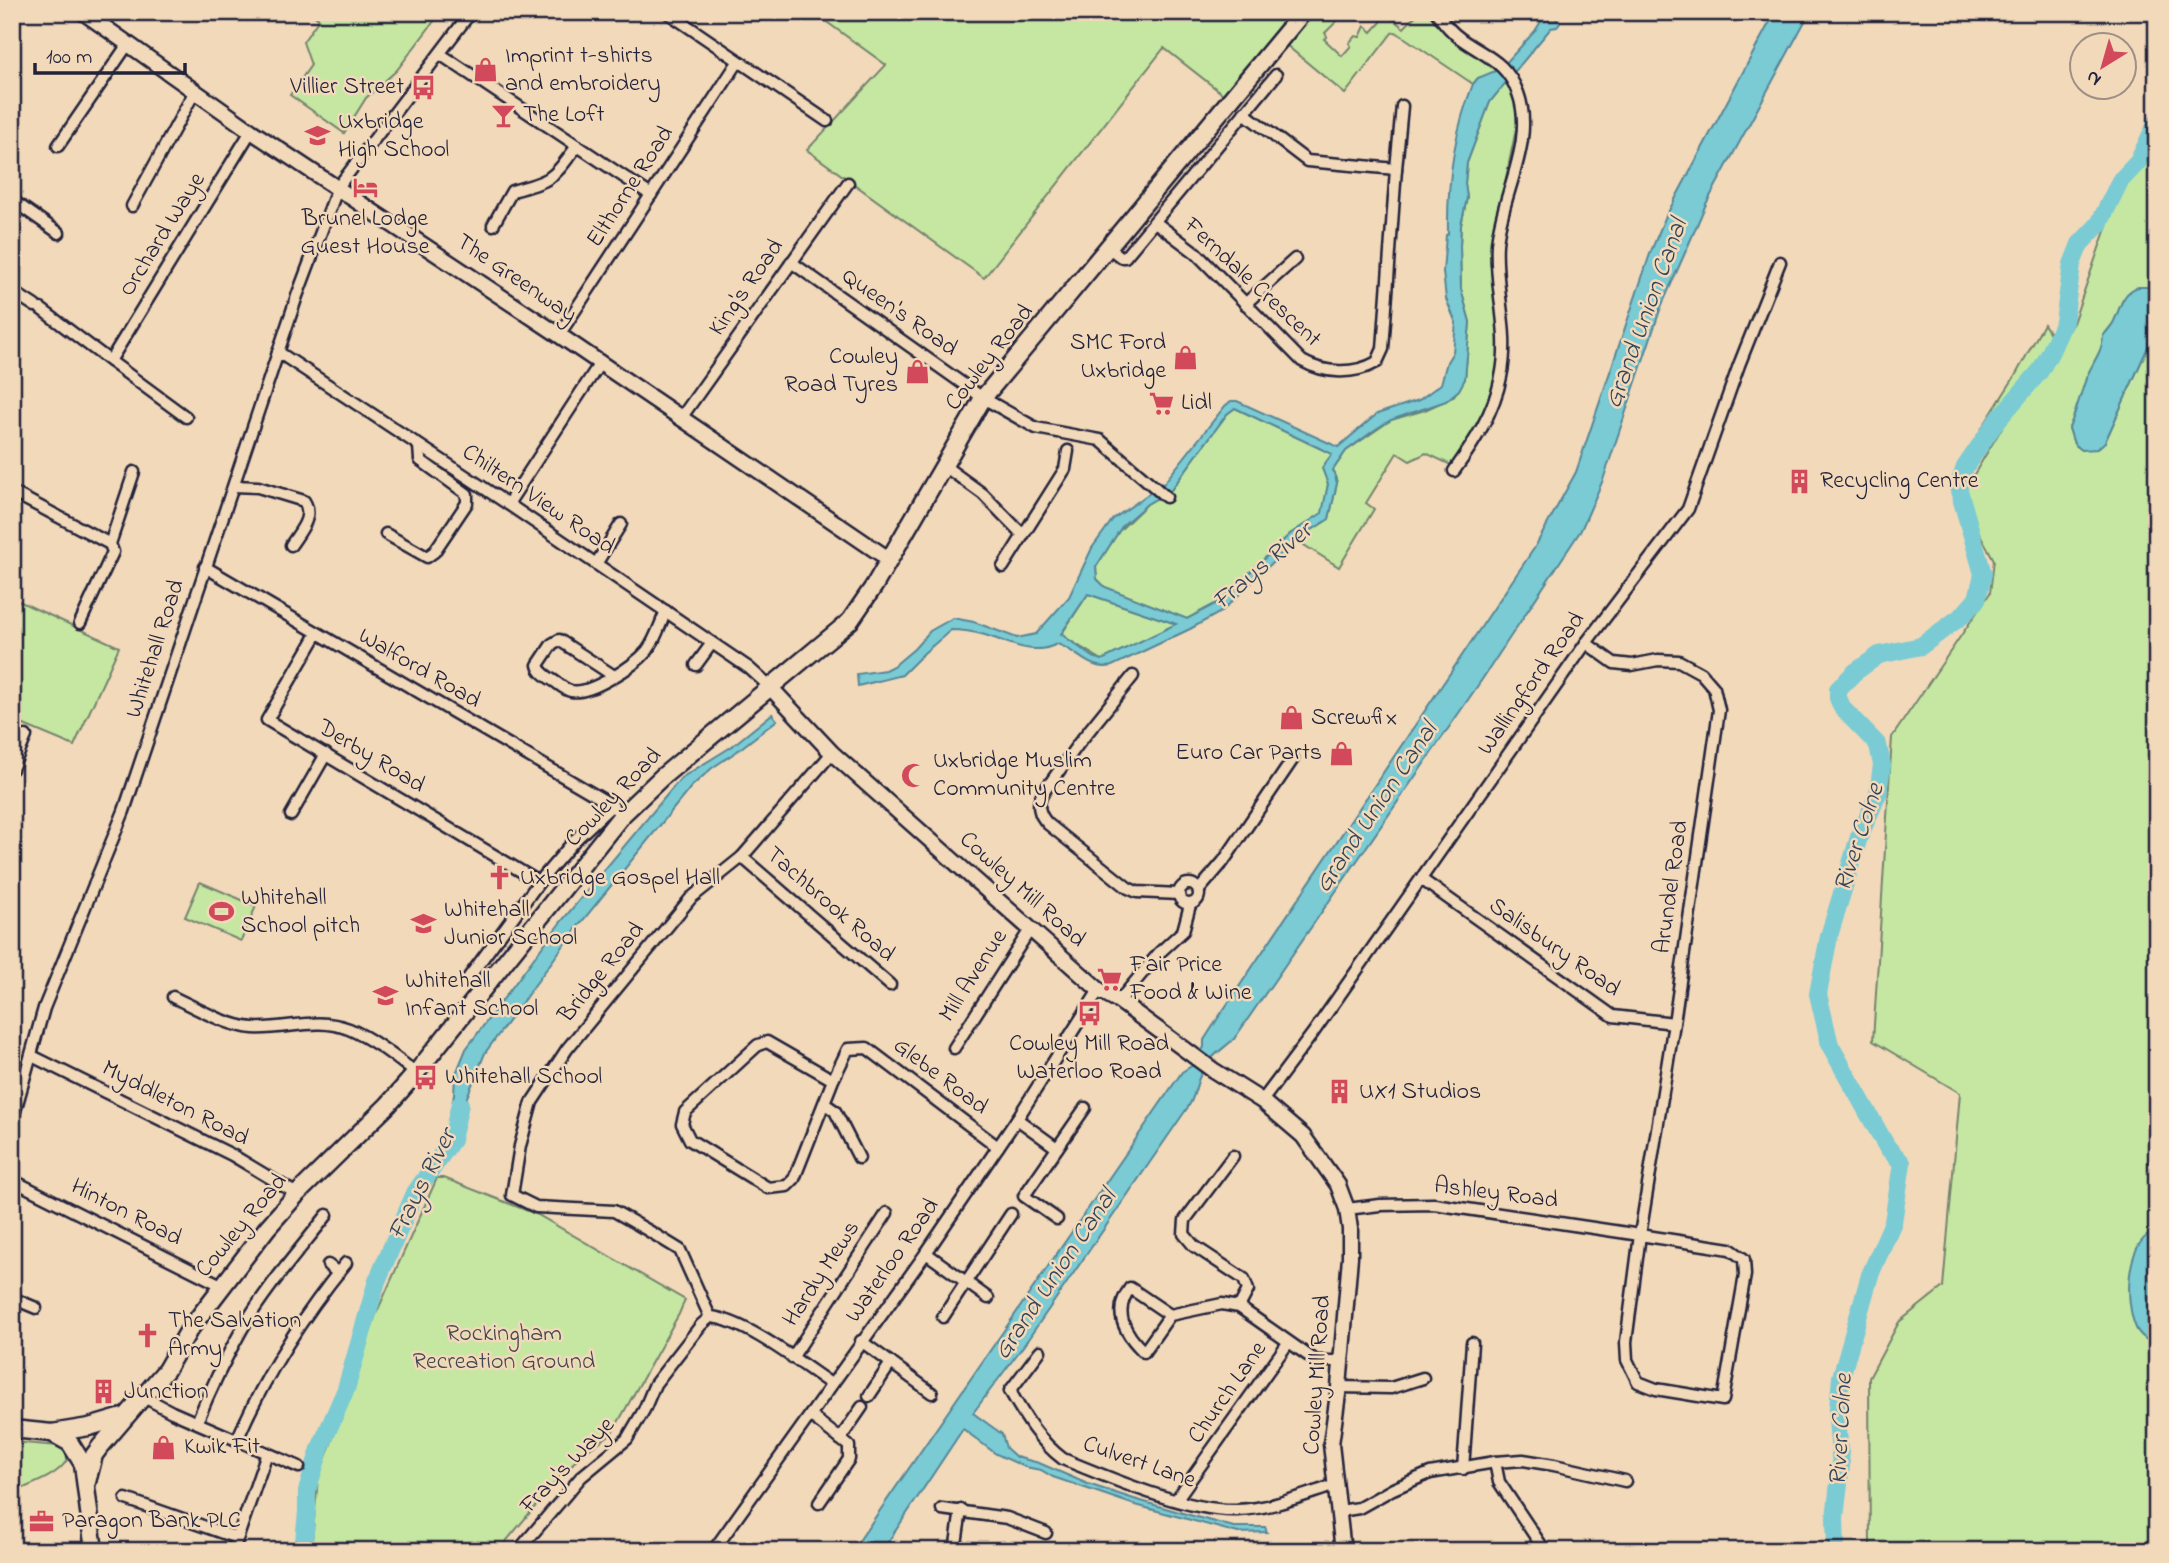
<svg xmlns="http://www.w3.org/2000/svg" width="2169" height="1563" viewBox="0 0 2169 1563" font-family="'Indie Flower',sans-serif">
<rect width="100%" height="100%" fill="#f2d9ba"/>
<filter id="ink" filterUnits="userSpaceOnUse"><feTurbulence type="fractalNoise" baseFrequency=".0143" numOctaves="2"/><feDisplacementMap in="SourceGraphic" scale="14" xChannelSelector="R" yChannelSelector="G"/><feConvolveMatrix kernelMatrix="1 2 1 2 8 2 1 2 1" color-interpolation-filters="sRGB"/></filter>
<g filter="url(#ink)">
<g fill="#c5e7a1" stroke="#74846e" stroke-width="2">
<path d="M309,12H441L397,70L366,98L344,133L290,95L311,65L303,42L319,19Z"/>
<path d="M813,12H1302L1228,98L1164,48L984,278L807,150L886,65Z"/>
<path d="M1311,12H1344L1347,15L1341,17L1325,33L1327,36L1324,39L1342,56L1351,46L1349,43L1355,36L1360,37L1365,26L1372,32L1381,22V16L1376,12H1384L1404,28L1419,12H1428L1446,34L1495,67L1493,68L1496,73L1478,78L1473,84L1396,32L1392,33L1345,94L1285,44Z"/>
<path d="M1506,81L1516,105L1518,119L1490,256C1491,283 1499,309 1500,336C1502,385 1479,428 1451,465L1426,453L1410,461L1397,453L1366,503L1374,509L1339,567L1296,540L1329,519L1337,483L1333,470L1346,451L1391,420L1425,410L1453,397L1465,379L1470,322L1461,289L1460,246L1461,225L1467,198L1465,183L1467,163L1490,102Z"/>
<path d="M2157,131V291L2150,287L2123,299L2114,322L2103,336V345L2086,378L2079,405L2069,428L2074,444L2082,450L2105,442L2157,327V1233L2152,1232L2137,1330L2157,1346V1551H1870L1869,1378L1899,1322L1943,1287L1960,1093L1873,1041L1892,737L1990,593L1994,560L1975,525L1964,491L2003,426L2073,323L2122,182L2141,164Z"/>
<path d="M2044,324L2052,337L2039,360L2007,400L1980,443V431L2015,376Z"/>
<path d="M1235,408L1332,454L1322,468L1328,484L1323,513L1290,534L1219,602L1187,619L1105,587L1097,579L1096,567L1119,531L1147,504L1171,490L1227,414Z"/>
<path d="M1088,594L1177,624L1102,660L1061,635Z"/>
<path d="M12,598L119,647L74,746L12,720Z"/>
<path d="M200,882L256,906L241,941L185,917Z"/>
<path d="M437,1178H444L538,1215L685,1300L679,1314L612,1433L581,1455L558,1479L498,1551H311L318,1479L360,1365L376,1314Z"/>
<path d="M12,1442L59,1446L66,1452L67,1460C57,1477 29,1485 12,1493Z"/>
</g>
<g fill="#7acbd4" stroke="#578797" stroke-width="2" fill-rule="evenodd">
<path d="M1547,12L1561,22L1557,27L1551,28L1512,75L1504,65L1535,31Z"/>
<path d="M1775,12H1810L1706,204L1688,246L1661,307L1603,480L1581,530L1483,678L1234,1039C1222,1050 1206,1059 1200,1076C1195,1087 1195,1097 1188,1107L1024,1345L973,1413L1002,1434L1006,1448L1016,1457L1039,1463L1088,1484L1134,1499L1200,1518L1234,1527H1265L1267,1532L1238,1533L1132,1504L1053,1477L1041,1470L1025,1467L996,1454L963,1429L882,1551H852L1182,1072L1193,1065L1204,1047V1040L1218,1018L1535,547L1576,472L1651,251L1665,218Z"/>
<path d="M1500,69L1508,80L1490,102L1467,163L1465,183L1467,198L1461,225L1460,246L1461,289L1470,322L1465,379L1459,390L1446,401L1391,420L1376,429L1346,451L1333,470L1337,483L1329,519L1296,540L1221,612L1190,629L1112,666C1090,672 1077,650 1057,644C1032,657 1009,642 985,635C974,632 963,630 951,630L924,653L902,675L858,686L857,674L885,670L895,665L914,649L930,631L953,618L974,622L1017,638L1036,634L1069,597L1092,548L1113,519L1164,483L1225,406L1231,401H1237L1338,447L1377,414L1419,400L1441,384L1447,362L1453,352L1456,323L1446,299L1443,272L1446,235L1448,234C1447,181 1454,132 1473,84L1478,78ZM1235,408L1332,454L1322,468L1328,484L1322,513L1290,534L1219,602L1187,619L1105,587L1097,579L1096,567L1123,525L1147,504L1171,490L1227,414ZM1088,594L1176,624L1102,660L1093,657L1061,634Z"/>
<path d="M2138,287H2150L2157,291V327L2105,442L2097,449L2082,450L2074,444L2069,428C2076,412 2080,395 2086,379C2091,364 2103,352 2103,336C2106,332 2111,327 2113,323C2121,308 2121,293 2138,287Z"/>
<path d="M772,714L777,720L736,752L712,768L691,787L575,930L485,1053L467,1097L459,1127L448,1122L454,1095L455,1076L466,1049L560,923L681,778L731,747Z"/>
<path d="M2152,1232L2157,1233V1346C2150,1343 2139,1335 2136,1328C2125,1303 2125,1247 2152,1232Z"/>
</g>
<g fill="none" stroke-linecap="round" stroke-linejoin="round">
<g stroke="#7acbd4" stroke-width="18">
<path d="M303,1551L307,1512V1491L321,1446L346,1389L377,1281L415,1193L452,1140L460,1104"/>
<path d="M1836,1551L1835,1518L1841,1465L1837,1419L1841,1377L1870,1275L1893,1222L1902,1163L1887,1147L1830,1045L1818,994L1829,936L1859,837L1878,794L1882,765L1878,745L1843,709L1838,698V689L1855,672L1879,655L1921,646L1963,615L1977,599L1983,574L1958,487L1965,467L1996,422L2040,371L2050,353L2064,322L2072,264L2080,244L2099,224L2120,181L2138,162L2157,122"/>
</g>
<defs>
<g id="street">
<path d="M667,12L827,121"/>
<path d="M1436,12C1443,22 1451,32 1461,39C1486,57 1506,61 1518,93C1536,142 1501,195 1497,244C1494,289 1511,331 1501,377C1494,412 1474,443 1454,471"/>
<path d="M440,54L651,195"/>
<path d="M58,146L128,44"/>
<path d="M1396,169L1402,106"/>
<path d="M12,200L59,233"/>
<path d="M132,206L195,91"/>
<path d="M1155,222L1196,253L1302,361C1325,374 1354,375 1377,362L1383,349L1396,169L1307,161L1244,113"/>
<path d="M493,225L512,191C554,180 552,179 577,146"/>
<path d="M1109,248L1121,257H1125L1276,75"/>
<path d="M791,262L983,398L1036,428L1100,440L1166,497"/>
<path d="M12,291L35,306"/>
<path d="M1245,304L1295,259"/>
<path d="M41,309L110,361"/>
<path d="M559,335L738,62"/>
<path d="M278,352L508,504L749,668L770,687"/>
<path d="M186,417L110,361L251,131"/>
<path d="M681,418L848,183"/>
<path d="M943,465L983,494L1022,534"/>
<path d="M234,486L258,487L304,501C314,517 300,531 291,545"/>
<path d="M12,492L110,544L113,552L80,623"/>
<path d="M508,504L600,363"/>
<path d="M386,534L427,557L434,552L467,503V494L420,460L419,446"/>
<path d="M110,544L134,472"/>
<path d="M596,564L621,524"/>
<path d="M205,567L612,805"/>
<path d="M1003,567L1065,469L1068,451"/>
<path d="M317,634L267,720L539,882"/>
<path d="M696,665L712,643"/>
<path d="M614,676L559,640L552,644L538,665C540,674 550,678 557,683C561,686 566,690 571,691C591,695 635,665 647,651C656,639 660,624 666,611"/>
<path d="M1133,676L1079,743L1043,793C1036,804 1039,815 1048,824L1128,888L1137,892L1179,894"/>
<path d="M12,769L26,736"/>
<path d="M291,815L326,754"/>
<path d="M742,857L890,985"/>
<path d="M1421,879L1613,1016L1674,1023"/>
<circle cx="1189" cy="894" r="10"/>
<path d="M1199,890L1223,862L1293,759"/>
<path d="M483,991L469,977L539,882L575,840L612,805L614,808"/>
<path d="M173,997C196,1008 227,1026 253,1028C286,1030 317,1016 349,1029C373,1039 395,1057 416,1073"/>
<path d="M1119,1001L1159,953L1183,931L1190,905"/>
<path d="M954,1048L1031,928"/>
<path d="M32,1056L232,1155L297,1194"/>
<path d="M833,1080L767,1042L758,1045L685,1112L682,1124L690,1140L768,1188L787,1186L794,1179L833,1080L848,1049L867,1048L998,1147"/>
<path d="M1262,1101L1313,1033L1586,643L1688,509L1739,365L1780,262"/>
<path d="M825,1104L835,1111L859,1158"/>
<path d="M1017,1119L1057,1148"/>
<path d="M12,1122L44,1008L124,811L297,296L338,187L471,12"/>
<path d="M1233,1156L1185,1220L1184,1234L1194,1246L1244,1279L1248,1290L1239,1307"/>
<path d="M12,1180L221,1285"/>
<path d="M1347,1209L1380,1205L1434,1204L1640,1235L1674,1023L1719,710L1714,688L1701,673L1679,661L1658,660L1632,665L1614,663L1586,643"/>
<path d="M1057,1219L1024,1196L1085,1108"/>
<path d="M1640,1235L1730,1249L1744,1259L1745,1275L1723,1400L1656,1389L1638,1382L1627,1360L1626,1342Z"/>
<path d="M926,1253L988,1298"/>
<path d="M328,1265L338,1273"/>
<path d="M12,1298L36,1308"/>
<path d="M1170,1315L1130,1288C1112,1312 1125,1334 1144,1352L1170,1315L1222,1304L1239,1307L1316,1361H1340"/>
<path d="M710,1317L680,1250L649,1231L614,1211L536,1207L512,1195L520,1146L532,1102L567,1049L691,898L742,857L832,753"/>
<path d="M943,1317L1011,1214"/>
<path d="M861,1341L932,1393"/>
<path d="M1040,1351L1010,1391C1025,1417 1038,1440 1063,1459C1110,1478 1188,1512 1237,1510C1271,1509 1304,1495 1336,1485"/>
<path d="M792,1358L887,1213"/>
<path d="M1339,1387L1391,1388L1423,1378"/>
<path d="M869,1396L891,1363"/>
<path d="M144,1397L172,1412L299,1467"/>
<path d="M810,1415L849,1446V1459L819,1503"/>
<path d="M197,1422C210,1390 225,1359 242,1329C266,1288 298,1252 327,1215"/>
<path d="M840,1439L862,1407"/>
<path d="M237,1440C265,1375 301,1318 346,1263"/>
<path d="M1495,1462L1499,1482L1545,1551"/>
<path d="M1463,1469L1472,1343"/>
<path d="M126,1499L237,1538"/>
<path d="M1176,1500L1288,1343"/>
<path d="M942,1509L1007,1518L1046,1533"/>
<path d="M1340,1511L1359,1508L1393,1489L1430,1473L1495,1462L1523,1460L1554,1465L1625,1481"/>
<path d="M233,1551L267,1453"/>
<path d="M518,1551L581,1477L627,1439L644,1410L655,1384L701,1325L710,1317C744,1319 801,1364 831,1384"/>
<path d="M713,1551L926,1253L1017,1119L1099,990"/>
<path d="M955,1551L961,1510"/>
</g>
<g id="secondary">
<path d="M83,12L251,131L559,335L890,560"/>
<path d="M770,687L832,753L1099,990L1119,1001L1213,1070L1262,1101L1303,1136L1338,1185L1347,1209L1350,1229V1257L1339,1387L1331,1444L1343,1551"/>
</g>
<g id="primary">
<path d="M12,1429L52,1433L89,1427L123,1417"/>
<path d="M52,1433L70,1443L83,1464L94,1551"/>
<path d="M87,1482L94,1455L100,1447L166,1370L189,1330L267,1228L297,1194L388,1105L416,1073L622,815L662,777L850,621L874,586L983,398L1303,12"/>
</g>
</defs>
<use href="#street" stroke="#22223b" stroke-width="15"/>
<use href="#secondary" stroke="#22223b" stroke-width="19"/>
<use href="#primary" stroke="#22223b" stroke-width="21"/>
<use href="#street" stroke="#f2d9ba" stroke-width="10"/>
<use href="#secondary" stroke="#f2d9ba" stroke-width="14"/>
<use href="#primary" stroke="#f2d9ba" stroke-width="16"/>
</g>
</g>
<defs>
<symbol id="shop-bare" viewBox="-9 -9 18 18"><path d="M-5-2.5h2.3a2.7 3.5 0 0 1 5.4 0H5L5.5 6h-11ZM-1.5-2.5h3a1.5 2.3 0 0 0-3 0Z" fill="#d1495b" stroke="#f2d9ba" stroke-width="2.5" paint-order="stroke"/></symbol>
<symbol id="bus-bare" viewBox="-9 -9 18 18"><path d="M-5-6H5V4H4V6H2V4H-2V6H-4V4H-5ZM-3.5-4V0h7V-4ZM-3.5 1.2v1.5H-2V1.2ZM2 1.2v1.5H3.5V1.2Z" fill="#d1495b" stroke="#f2d9ba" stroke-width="2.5" paint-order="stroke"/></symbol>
<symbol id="bar-bare" viewBox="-9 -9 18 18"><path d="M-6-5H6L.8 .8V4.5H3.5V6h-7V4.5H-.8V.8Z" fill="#d1495b" stroke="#f2d9ba" stroke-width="2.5" paint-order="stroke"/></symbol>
<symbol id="school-bare" viewBox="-9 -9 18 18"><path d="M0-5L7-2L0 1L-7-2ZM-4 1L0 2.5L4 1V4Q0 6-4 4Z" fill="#d1495b" stroke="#f2d9ba" stroke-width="2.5" paint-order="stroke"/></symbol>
<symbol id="hotel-bare" viewBox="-9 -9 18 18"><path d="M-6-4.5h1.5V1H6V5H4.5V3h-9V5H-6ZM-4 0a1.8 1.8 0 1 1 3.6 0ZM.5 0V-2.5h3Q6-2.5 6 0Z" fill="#d1495b" stroke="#f2d9ba" stroke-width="2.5" paint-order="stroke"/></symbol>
<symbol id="supermarket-bare" viewBox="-9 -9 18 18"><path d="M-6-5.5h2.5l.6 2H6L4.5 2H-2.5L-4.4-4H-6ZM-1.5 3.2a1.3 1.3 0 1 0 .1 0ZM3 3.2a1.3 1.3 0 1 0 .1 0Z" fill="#d1495b" stroke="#f2d9ba" stroke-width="2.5" paint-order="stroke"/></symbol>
<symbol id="building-bare" viewBox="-9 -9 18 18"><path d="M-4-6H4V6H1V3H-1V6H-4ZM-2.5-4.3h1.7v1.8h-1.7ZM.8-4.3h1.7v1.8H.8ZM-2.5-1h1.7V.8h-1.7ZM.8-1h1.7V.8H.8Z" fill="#d1495b" stroke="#f2d9ba" stroke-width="2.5" paint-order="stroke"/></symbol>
<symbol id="mosque-bare" viewBox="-9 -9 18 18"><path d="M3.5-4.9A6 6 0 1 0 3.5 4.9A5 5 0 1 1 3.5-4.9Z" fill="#d1495b" stroke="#f2d9ba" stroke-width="2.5" paint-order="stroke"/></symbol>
<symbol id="church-bare" viewBox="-9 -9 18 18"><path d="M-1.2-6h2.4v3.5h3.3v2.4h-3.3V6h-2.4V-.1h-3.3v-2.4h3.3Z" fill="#d1495b" stroke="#f2d9ba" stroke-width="2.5" paint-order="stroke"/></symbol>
<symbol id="stadium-bare" viewBox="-9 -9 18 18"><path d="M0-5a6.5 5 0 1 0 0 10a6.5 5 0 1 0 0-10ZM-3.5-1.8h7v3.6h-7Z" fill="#d1495b" stroke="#f2d9ba" stroke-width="2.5" paint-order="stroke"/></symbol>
<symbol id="office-bare" viewBox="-9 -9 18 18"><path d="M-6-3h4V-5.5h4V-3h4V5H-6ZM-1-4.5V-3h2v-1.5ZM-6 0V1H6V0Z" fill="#d1495b" stroke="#f2d9ba" stroke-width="2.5" paint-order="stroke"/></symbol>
</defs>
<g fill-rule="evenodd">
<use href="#shop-bare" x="468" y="52" width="35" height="35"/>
<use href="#bus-bare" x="406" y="70" width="35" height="35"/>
<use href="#bar-bare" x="486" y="98" width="35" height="35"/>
<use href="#school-bare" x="300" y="118" width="35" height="35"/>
<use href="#hotel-bare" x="348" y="170" width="35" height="35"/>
<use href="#shop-bare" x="1168" y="340" width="35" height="35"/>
<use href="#shop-bare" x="900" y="354" width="35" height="35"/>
<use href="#supermarket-bare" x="1144" y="386" width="35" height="35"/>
<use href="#building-bare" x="1782" y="464" width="35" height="35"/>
<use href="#shop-bare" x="1274" y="700" width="35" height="35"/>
<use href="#shop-bare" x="1324" y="736" width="35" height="35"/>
<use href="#mosque-bare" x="896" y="758" width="35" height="35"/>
<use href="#church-bare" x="482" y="860" width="35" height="35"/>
<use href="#stadium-bare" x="204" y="894" width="35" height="35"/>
<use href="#school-bare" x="406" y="906" width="35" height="35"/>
<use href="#supermarket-bare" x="1092" y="962" width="35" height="35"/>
<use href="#school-bare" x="368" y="978" width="35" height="35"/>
<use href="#bus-bare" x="1072" y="996" width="35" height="35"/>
<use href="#bus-bare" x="408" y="1060" width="35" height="35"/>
<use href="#building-bare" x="1322" y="1074" width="35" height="35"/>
<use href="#church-bare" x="130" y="1318" width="35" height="35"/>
<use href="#building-bare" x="86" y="1374" width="35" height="35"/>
<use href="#shop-bare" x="146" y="1430" width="35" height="35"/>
<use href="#office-bare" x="24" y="1504" width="35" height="35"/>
</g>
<g text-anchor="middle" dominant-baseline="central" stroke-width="5" stroke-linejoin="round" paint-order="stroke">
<g font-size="24" fill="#22223b" stroke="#f2d9ba" text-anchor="start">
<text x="505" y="56">Imprint t-shirts<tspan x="505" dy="28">and embroidery</tspan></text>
<text x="404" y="87" text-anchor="end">Villier Street</text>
<text x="523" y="115">The Loft</text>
<text x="338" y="122">Uxbridge<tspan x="338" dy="28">High School</tspan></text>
<text x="365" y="219" text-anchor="middle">Brunel Lodge<tspan x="365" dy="28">Guest House</tspan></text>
<text x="1166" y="343" text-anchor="end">SMC Ford<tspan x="1166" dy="28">Uxbridge</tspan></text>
<text x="898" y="357" text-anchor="end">Cowley<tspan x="898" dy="28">Road Tyres</tspan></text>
<text x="1181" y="403">Lidl</text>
<text x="1820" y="481">Recycling Centre</text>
<text x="1311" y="718">Screwfix</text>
<text x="1322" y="753" text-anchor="end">Euro Car Parts</text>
<text x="933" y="761">Uxbridge Muslim<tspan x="933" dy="28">Community Centre</tspan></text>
<text x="520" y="878">Uxbridge Gospel Hall</text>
<text x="241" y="898">Whitehall<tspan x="241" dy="28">School pitch</tspan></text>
<text x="444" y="910">Whitehall<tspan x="444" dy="28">Junior School</tspan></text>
<text x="1130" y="965">Fair Price<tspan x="1130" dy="28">Food &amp; Wine</tspan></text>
<text x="405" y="981">Whitehall<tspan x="405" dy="28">Infant School</tspan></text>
<text x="1089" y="1044" text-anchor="middle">Cowley Mill Road<tspan x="1089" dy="28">Waterloo Road</tspan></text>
<text x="445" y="1077">Whitehall School</text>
<text x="1359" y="1092">UX1 Studios</text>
<text x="168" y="1321">The Salvation<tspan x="168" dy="28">Army</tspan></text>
<text x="124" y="1392">Junction</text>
<text x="184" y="1447">Kwik Fit</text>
<text x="62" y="1521">Paragon Bank PLC</text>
</g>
<g font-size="24" fill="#22223b" stroke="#f2d9ba">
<text transform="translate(631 187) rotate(-57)">Elthorne Road</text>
<text transform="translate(163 235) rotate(-58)">Orchard Waye</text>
<text transform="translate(516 279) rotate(34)">The Greenway</text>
<text transform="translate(1252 283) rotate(43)">Ferndale Crescent</text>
<text transform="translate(747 288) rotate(-55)">King's Road</text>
<text transform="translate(899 313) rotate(35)">Queen's Road</text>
<text transform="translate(990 358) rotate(-52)">Cowley Road</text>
<text transform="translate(538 500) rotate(34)">Chiltern View Road</text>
<text transform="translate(156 649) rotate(-72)">Whitehall Road</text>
<text transform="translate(419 669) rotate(30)">Walford Road</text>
<text transform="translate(1532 684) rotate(-55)">Wallingford Road</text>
<text transform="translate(371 757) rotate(31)">Derby Road</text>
<text transform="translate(614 798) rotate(-46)">Cowley Road</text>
<text transform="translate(1672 887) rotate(-82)">Arundel Road</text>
<text transform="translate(1022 890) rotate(42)">Cowley Mill Road</text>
<text transform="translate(830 905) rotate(41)">Tachbrook Road</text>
<text transform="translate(1554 948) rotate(35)">Salisbury Road</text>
<text transform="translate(602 973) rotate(-51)">Bridge Road</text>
<text transform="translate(974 976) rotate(-57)">Mill Avenue</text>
<text transform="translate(940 1077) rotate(37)">Glebe Road</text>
<text transform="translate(175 1104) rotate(27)">Myddleton Road</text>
<text transform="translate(1496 1194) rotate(7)">Ashley Road</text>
<text transform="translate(126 1213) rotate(27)">Hinton Road</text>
<text transform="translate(242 1226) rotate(-50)">Cowley Road</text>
<text transform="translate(893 1261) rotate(-55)">Waterloo Road</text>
<text transform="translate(822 1274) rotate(-57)">Hardy Mews</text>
<text transform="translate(1318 1375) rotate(-86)">Cowley Mill Road</text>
<text transform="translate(1228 1393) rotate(-55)">Church Lane</text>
<text transform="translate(1139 1463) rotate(19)">Culvert Lane</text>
<text transform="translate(568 1466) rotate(-46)">Fray's Waye</text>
</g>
<g font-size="24" fill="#43494f" stroke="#f2d9ba">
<text x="504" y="1334">Rockingham<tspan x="504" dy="28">Recreation Ground</tspan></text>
</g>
<g font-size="26" font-style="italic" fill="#34445a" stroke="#f2d9ba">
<text transform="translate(1647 314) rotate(-70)">Grand Union Canal</text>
<text transform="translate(1263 567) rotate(-40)">Frays River</text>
<text transform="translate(1377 808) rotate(-56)">Grand Union Canal</text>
<text transform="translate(1860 838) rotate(-72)">River Colne</text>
<text transform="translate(423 1185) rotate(-63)">Frays River</text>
<text transform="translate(1056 1275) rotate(-56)">Grand Union Canal</text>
<text transform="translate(1842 1430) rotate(-87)">River Colne</text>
</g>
</g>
<rect width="2169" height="1563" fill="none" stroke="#f2d9ba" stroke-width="42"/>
<rect x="21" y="21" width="2127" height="1521" fill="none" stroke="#22223b" stroke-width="2.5" filter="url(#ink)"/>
<g transform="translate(2103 66) rotate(217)"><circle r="33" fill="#f2d9ba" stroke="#9f9087" stroke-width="2"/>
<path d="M0-5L12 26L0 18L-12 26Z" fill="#d1495b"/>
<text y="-10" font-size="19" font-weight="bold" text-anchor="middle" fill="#22223b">N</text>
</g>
<path d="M35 63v10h150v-10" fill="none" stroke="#22223b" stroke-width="3.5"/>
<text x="46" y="63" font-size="21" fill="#22223b" stroke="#f2d9ba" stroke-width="5" paint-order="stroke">100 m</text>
</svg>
